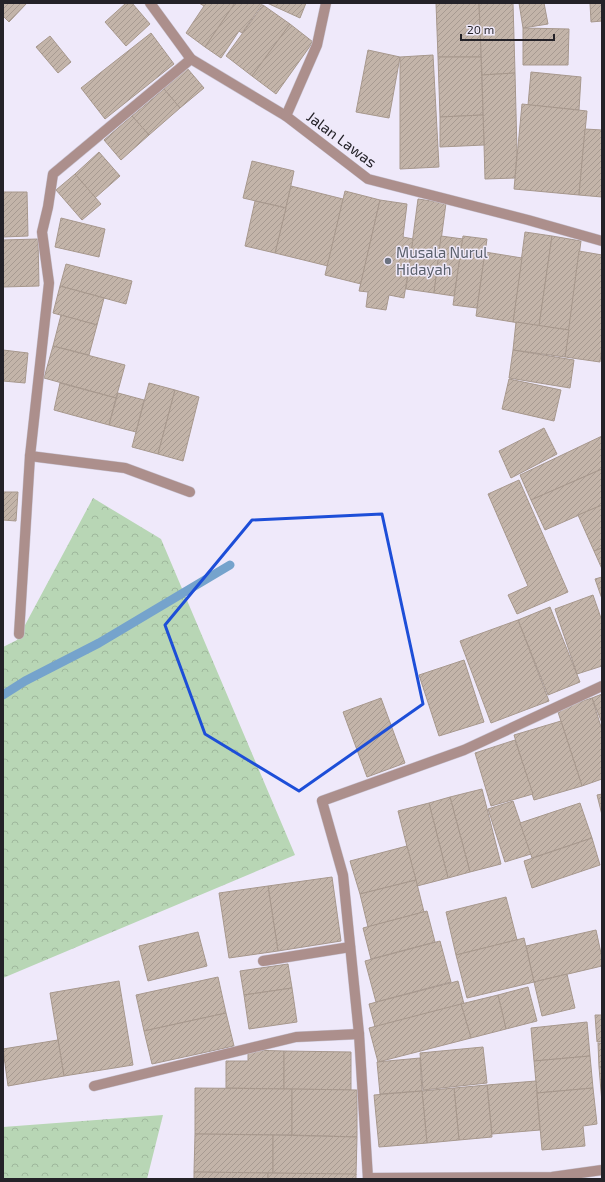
<svg xmlns="http://www.w3.org/2000/svg" width="605" height="1182" viewBox="0 0 605 1182" font-family="'Exo 2',sans-serif">
<defs>
<pattern id="forest-crowns" width="20" height="18" patternUnits="userSpaceOnUse"><rect width="20" height="18" fill="#b8d6b5"/><path d="M2 6a3 3 0 1 1 6 0M12 15a3 3 0 1 1 6 0" fill="none" stroke="#9eb79c"/></pattern>
<pattern id="building-hatch" width="6" height="6" patternUnits="userSpaceOnUse"><rect width="6" height="6" fill="#c3b4a9"/><path d="M-1 1l2-2M0 6l6-6M5 7l2-2" fill="none" stroke="#a79a91"/></pattern>
</defs>
<rect width="100%" height="100%" fill="#efe9fa"/>
<g fill="url(#forest-crowns)">
<path d="M93,498L161,539L295,855L3,978V647L17,640Z"/>
<path d="M163,1115L147,1179H3V1127Z"/>
</g>
<g fill="none" stroke-linecap="round" stroke-linejoin="round">
<path stroke="#75a3cc" stroke-width="9" d="M3,695L25,681L99,643L230,565"/>
</g>
<g fill="url(#building-hatch)" stroke="#a7988d">
<path d="M3,3H27L9,22L3,16Z"/>
<path d="M126,3H132L150,24L126,46L105,22Z"/>
<path d="M199,3H235L205,47L186,33L204,6Z"/>
<path d="M235,3H263L242,33L239,31L221,58L205,47Z"/>
<path d="M267,3H306L300,18Z"/>
<path d="M436,3H479L481,57H438Z"/>
<path d="M479,3H513L515,73L482,75Z"/>
<path d="M519,3H544L548,24L523,28Z"/>
<path d="M590,3H602V21L591,22Z"/>
<path d="M263,5L290,24L252,76L226,56Z"/>
<path d="M290,24L313,42L276,94L252,76Z"/>
<path d="M523,28L569,29L568,65H523Z"/>
<path d="M151,33L174,64L105,119L81,88Z"/>
<path d="M50,36L71,62L58,73L36,47Z"/>
<path d="M368,50L400,57L389,118L356,112Z"/>
<path d="M433,55L439,167L400,169V57Z"/>
<path d="M438,57H481L483,115L440,117Z"/>
<path d="M187,68L204,88L180,108L164,89Z"/>
<path d="M531,72L581,77L579,110L528,105Z"/>
<path d="M515,73L517,152L515,178L485,179L482,75Z"/>
<path d="M164,89L180,108L149,135L132,116Z"/>
<path d="M522,104L587,111L579,195L514,189Z"/>
<path d="M483,115L484,145L440,147V117Z"/>
<path d="M132,116L149,135L121,160L104,140Z"/>
<path d="M585,129L602,130V197L579,195Z"/>
<path d="M99,152L120,176L95,198L75,174Z"/>
<path d="M252,161L294,171L286,208L243,198Z"/>
<path d="M75,174L101,204L82,220L56,190Z"/>
<path d="M291,186L343,199L328,266L275,253Z"/>
<path d="M345,191L380,200L361,284L325,275Z"/>
<path d="M3,192H27L28,236L3,237Z"/>
<path d="M418,199L446,203L434,293L406,289Z"/>
<path d="M380,200L407,204L403,237L413,239L404,298L389,295L386,310L366,307L368,292L359,291Z"/>
<path d="M255,201L286,208L275,253L245,246Z"/>
<path d="M61,218L105,229L99,257L55,247Z"/>
<path d="M525,232L552,236L539,326L513,322Z"/>
<path d="M441,236L463,239L454,296L434,293Z"/>
<path d="M463,236L487,239L477,308L453,305Z"/>
<path d="M552,236L581,241L569,330L539,326Z"/>
<path d="M38,239L39,286L3,287V240Z"/>
<path d="M579,251L602,255V347L600,362L565,357Z"/>
<path d="M485,252L522,258L513,322L476,316Z"/>
<path d="M66,264L132,281L126,304L60,286Z"/>
<path d="M60,286L104,298L97,325L53,313Z"/>
<path d="M61,315L97,325L89,355L53,346Z"/>
<path d="M516,322L569,330L565,357L513,350Z"/>
<path d="M53,346L125,365L116,398L44,378Z"/>
<path d="M3,350L28,353L25,383L3,381Z"/>
<path d="M513,350L574,360L570,388L509,378Z"/>
<path d="M509,379L561,390L554,421L502,409Z"/>
<path d="M60,383L116,398L109,425L54,410Z"/>
<path d="M149,383L175,390L158,454L132,447Z"/>
<path d="M175,390L199,397L183,461L158,454Z"/>
<path d="M118,393L144,400L136,432L109,425Z"/>
<path d="M544,428L557,454L511,478L499,451Z"/>
<path d="M602,436V469L531,500L520,475Z"/>
<path d="M602,469V505L545,530L531,500Z"/>
<path d="M519,480L568,592L517,614L508,595L528,586L488,494Z"/>
<path d="M3,492H18L16,521L3,520Z"/>
<path d="M602,505V548L594,551L578,515Z"/>
<path d="M602,548V569L594,551Z"/>
<path d="M602,577V599L595,579Z"/>
<path d="M593,595L602,621V666L577,674L555,609Z"/>
<path d="M550,607L580,682L548,695L518,620Z"/>
<path d="M518,620L549,701L491,723L460,641Z"/>
<path d="M464,660L484,722L439,736L419,675Z"/>
<path d="M602,694V723L592,698Z"/>
<path d="M381,698L405,763L367,777L343,712Z"/>
<path d="M592,698L602,730V779L582,786L557,709Z"/>
<path d="M561,721L582,786L534,800L514,735Z"/>
<path d="M515,740L533,794L491,806L475,753Z"/>
<path d="M482,789L501,864L470,872L450,797Z"/>
<path d="M602,794V815L597,795Z"/>
<path d="M450,797L470,872L448,878L429,803Z"/>
<path d="M513,801L531,854L505,862L488,809Z"/>
<path d="M429,803L448,878L417,886L398,811Z"/>
<path d="M580,803L592,838L532,858L520,823Z"/>
<path d="M592,838L600,865L532,888L524,861Z"/>
<path d="M407,846L416,880L360,894L350,861Z"/>
<path d="M332,877L341,941L278,951L268,886Z"/>
<path d="M416,880L424,912L368,927L360,894Z"/>
<path d="M268,886L278,951L229,958L219,893Z"/>
<path d="M506,897L517,940L456,955L446,912Z"/>
<path d="M427,911L435,942L371,959L363,928Z"/>
<path d="M596,930L602,958V966L534,982L526,946Z"/>
<path d="M198,932L207,966L148,981L139,946Z"/>
<path d="M524,938L534,982L467,998L456,955Z"/>
<path d="M440,941L451,982L376,1002L365,961Z"/>
<path d="M288,964L292,988L244,995L240,971Z"/>
<path d="M567,974L575,1008L542,1016L534,982Z"/>
<path d="M218,977L226,1013L144,1031L136,995Z"/>
<path d="M119,981L133,1065L64,1076L50,993Z"/>
<path d="M458,981L464,1004L375,1027L369,1004Z"/>
<path d="M528,987L537,1021L506,1029L498,995Z"/>
<path d="M292,988L297,1022L249,1029L244,995Z"/>
<path d="M498,995L506,1029L471,1038L461,1004Z"/>
<path d="M461,1004L471,1038L378,1062L369,1028Z"/>
<path d="M226,1013L234,1046L152,1064L144,1031Z"/>
<path d="M595,1015H602V1041L597,1042Z"/>
<path d="M587,1022L590,1056L534,1061L531,1028Z"/>
<path d="M58,1040L64,1076L8,1086L3,1049Z"/>
<path d="M598,1043H602V1066L599,1067Z"/>
<path d="M483,1047L487,1083L423,1090L420,1053Z"/>
<path d="M248,1050L284,1051V1089L226,1088V1061H248Z"/>
<path d="M284,1051L351,1052V1090L284,1089Z"/>
<path d="M590,1056L593,1088L537,1093L534,1061Z"/>
<path d="M420,1058L422,1091L380,1094L377,1062Z"/>
<path d="M602,1066V1103L599,1067Z"/>
<path d="M536,1081L540,1130L492,1134L487,1085Z"/>
<path d="M487,1085L492,1137L459,1140L454,1088Z"/>
<path d="M195,1088L292,1089V1135L195,1134Z"/>
<path d="M454,1088L459,1140L427,1143L422,1091Z"/>
<path d="M593,1088L597,1124L583,1126L585,1146L542,1150L537,1093Z"/>
<path d="M292,1089L357,1090V1137L292,1135Z"/>
<path d="M422,1091L427,1143L379,1147L374,1095Z"/>
<path d="M195,1134L273,1135V1173L194,1172Z"/>
<path d="M273,1135L357,1137L356,1175L273,1173Z"/>
<path d="M194,1172L268,1173V1179H194Z"/>
<path d="M268,1173L356,1174V1179H268Z"/>
</g>
<g fill="none" stroke-linecap="round" stroke-linejoin="round">
<defs>
<g id="street">
<path d="M150,3L191,59L286,116L368,179L528,220L602,241"/>
<path d="M286,116L317,45L326,3"/>
<path d="M30,456L125,468L190,492"/>
<path d="M19,634L30,456L49,283L42,232L48,207L53,174L191,59"/>
<path d="M263,961L350,947"/>
<path d="M94,1086L296,1037L359,1034"/>
<path d="M368,1178L552,1177L602,1170"/>
<path d="M368,1179L359,1034L343,875L322,801L464,750L602,686"/>
</g>
</defs>
<use href="#street" stroke="#cac5d4" stroke-width="11"/>
<use href="#street" stroke="#ac8f8c" stroke-width="10"/>
</g>
<path fill="none" stroke="#1d4ed8" stroke-width="3" stroke-linejoin="round" d="M382,514L423,704L299,791L205,734L165,625L252,520Z"/>
<circle fill="#6b7280" stroke="#efe9fa" stroke-width="1.5" cx="388" cy="261" r="4"/>
<g text-anchor="middle" dominant-baseline="central" stroke-width="3" stroke-linejoin="round" paint-order="stroke">
<g font-size="15" fill="#242228" stroke="#efe9fa">
<text transform="translate(342 139) rotate(37)">Jalan Lawas</text>
</g>
<g font-size="15" fill="#5b616d" stroke="#efe9fa" text-anchor="start">
<text x="396" y="252">Musala Nurul<tspan x="396" dy="17">Hidayah</tspan></text>
</g>
</g>
<rect width="605" height="1182" fill="none" stroke="#242228" stroke-width="8"/>
<path d="M461 34v6h93v-6" fill="none" stroke="#242228" stroke-width="2"/>
<text x="467" y="34" font-size="12" fill="#242228" stroke="#efe9fa" stroke-width="3" paint-order="stroke">20 m</text>
</svg>
